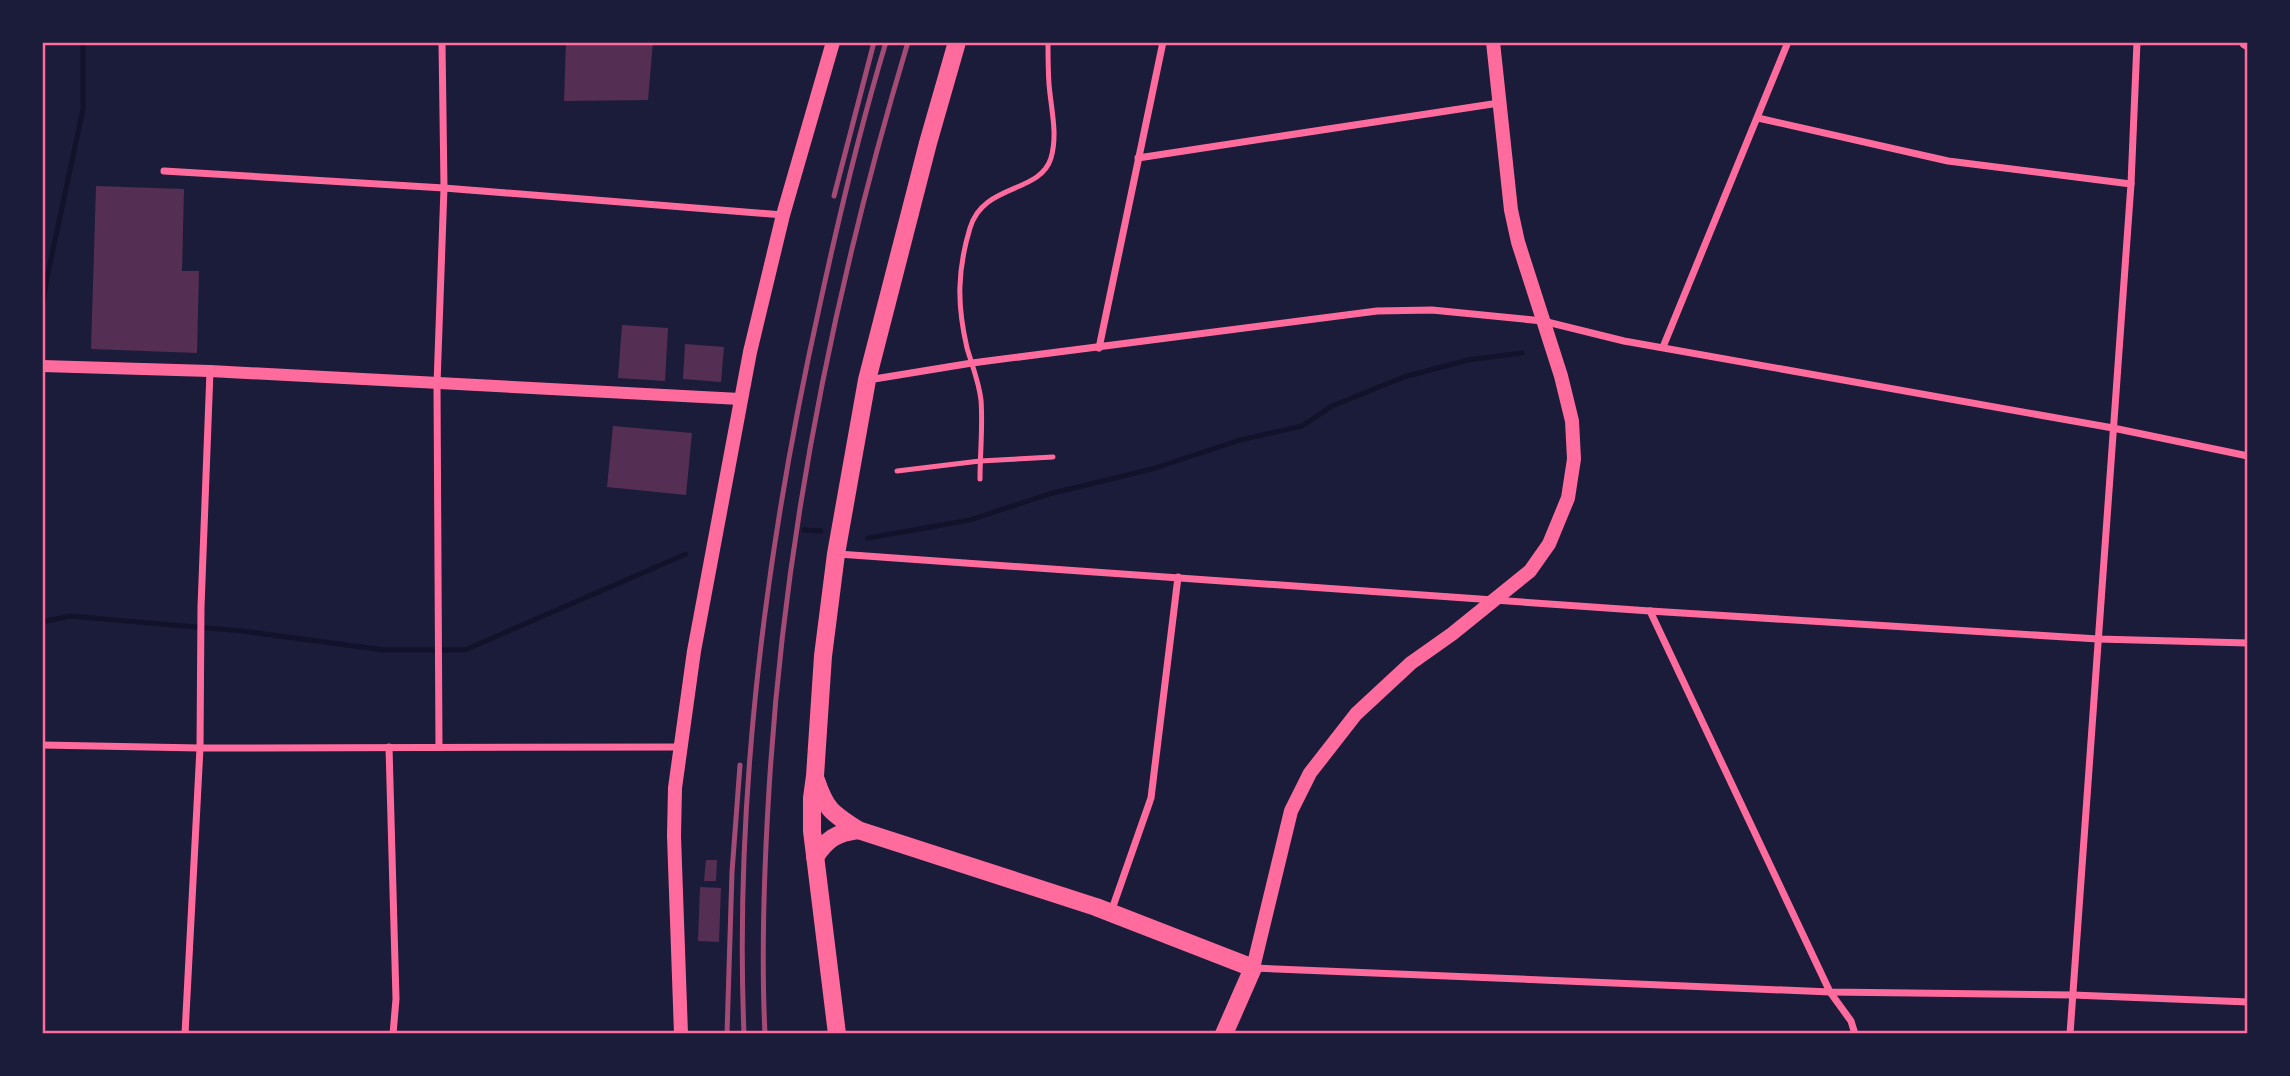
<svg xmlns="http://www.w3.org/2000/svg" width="2290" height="1076" viewBox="0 0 2290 1076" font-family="Rubik,sans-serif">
<rect width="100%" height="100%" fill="#1b1b3a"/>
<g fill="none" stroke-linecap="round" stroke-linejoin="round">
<g stroke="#12122b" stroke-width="5">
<path d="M42,309L47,278L83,109V42"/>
<path d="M804,530L821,531"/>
<path d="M868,538L970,520L1049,494L1152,469L1240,440L1302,426L1332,406L1404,377L1468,360L1522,353"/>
<path d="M42,622L70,616L242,631L384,650H465L686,554"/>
</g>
</g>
<g fill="#542f53">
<path d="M566,42H653L648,100L564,101Z"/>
<path d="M96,186L184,189L182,271H199L197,353L91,349Z"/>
<path d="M622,325L668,328L665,381L618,378Z"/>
<path d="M685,344L724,347L721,382L683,379Z"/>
<path d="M613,426L692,433L686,495L607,487Z"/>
<path d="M706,860H717L716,881H704Z"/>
<path d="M700,887L721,888L719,942L698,941Z"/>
</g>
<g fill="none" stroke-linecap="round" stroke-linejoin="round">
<g stroke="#ff6b9d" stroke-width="5">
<path d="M897,471L980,461L1053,457"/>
<path d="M980,479C980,453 983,426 981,400C979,382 972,365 967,348C957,305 957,271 970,228C983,183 1040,194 1051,158C1058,134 1051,109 1049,84C1048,70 1048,56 1048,42"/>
</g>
<g stroke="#ff6b9d" stroke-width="7">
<path d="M1758,118L1948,161L2131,184"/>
<path d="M1138,158L1499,103"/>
<path d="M164,171L444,188L783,215"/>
<path d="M1663,347L1788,42"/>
<path d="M1099,348L1163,42"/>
<path d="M868,380L972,363L1377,311L1432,310L1543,321L1624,341L2113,428L2248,456"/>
<path d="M838,554L1650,611L2098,639L2248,643"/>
<path d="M1650,611L1830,992L1851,1021L1855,1034"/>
<path d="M42,745L200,748L680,747"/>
<path d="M389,747L396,999L393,1034"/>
<path d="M439,747L437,384L444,188L442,42"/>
<path d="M1111,912L1151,798L1178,577"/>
<path d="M1253,968L1830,992L2073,995L2248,1002"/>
<path d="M185,1034L200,748L201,607L210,371"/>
<path d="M2070,1034L2131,184L2137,42"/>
</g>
<path stroke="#ff6b9d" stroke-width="12" d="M42,366L210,371L740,399"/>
<g stroke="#ff6b9d" stroke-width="14">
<path d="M2246,42L2248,43"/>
<path d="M1253,968L1291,811L1310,773L1356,714L1411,663L1452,634L1530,571L1549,544L1568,498L1574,459L1572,421L1561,376L1518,242L1511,210L1493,42"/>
<path d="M681,1034L674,836L675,788L694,651L750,352L783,215L833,42"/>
</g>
<g stroke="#ff6b9d" stroke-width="18">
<path d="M816,780C826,810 832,813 858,830L1096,907L1253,968L1224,1034"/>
<path d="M815,857C827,839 836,833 858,830"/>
<path d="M837,1034L812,831V798L815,776L823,656L836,554L867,380L928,143L957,42"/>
</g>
<g stroke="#a44b75" stroke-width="5">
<path d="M834,196L874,42"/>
<path d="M727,1034L732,872L740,765"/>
<path d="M744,1034C734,789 767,542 820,304C839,216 860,128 886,42"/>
<path d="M765,1034C761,953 764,871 769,790C784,537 835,285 908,42"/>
</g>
</g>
<rect width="2290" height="1076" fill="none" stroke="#1b1b3a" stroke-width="88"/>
<rect x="44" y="44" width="2202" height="988" fill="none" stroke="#ff6b9d" stroke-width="2.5"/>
</svg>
